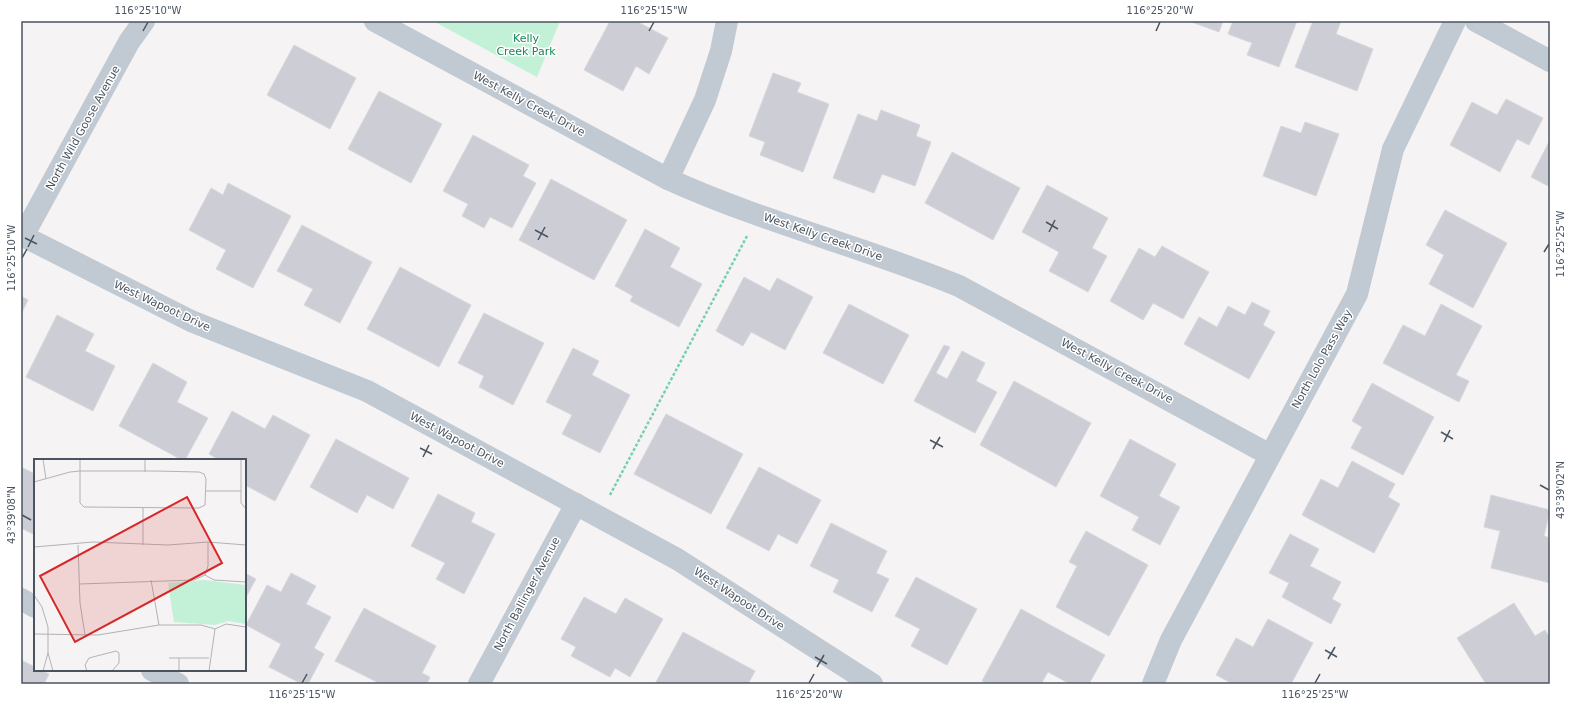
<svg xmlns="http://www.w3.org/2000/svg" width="1571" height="705" viewBox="0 0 1571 705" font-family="'DejaVu Sans',sans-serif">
<rect width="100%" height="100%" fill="#f5f3f3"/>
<path fill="#c2f1d8" d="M433,21H560L537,77Z"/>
<g fill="#cdced5" stroke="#d7d8de">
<path d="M610,21H636L668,38L649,74L636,66L623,91L584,70Z"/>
<path d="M1189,21H1223L1219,32Z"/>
<path d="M1233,21H1297L1279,67L1247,55L1252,43L1228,34Z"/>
<path d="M1313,21H1341L1336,34L1373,49L1357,91L1295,67Z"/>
<path d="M294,45L356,78L330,129L267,95Z"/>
<path d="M773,73L801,83L797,92L829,104L803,172L760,155L765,142L749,136Z"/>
<path d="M379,91L442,124L411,183L348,149Z"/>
<path d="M1506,99L1543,118L1529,145L1517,139L1500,172L1450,145L1472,102L1497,115Z"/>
<path d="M881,110L920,125L916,136L931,142L915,186L882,174L874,193L833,178L858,114L877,121Z"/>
<path d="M1305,122L1339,134L1316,196L1263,176L1281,126L1301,133Z"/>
<path d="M473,135L529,165L523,176L536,183L512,228L490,217L484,228L462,216L468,204L443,191Z"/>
<path d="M1550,140V187L1531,177Z"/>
<path d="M952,152L1020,188L993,240L925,203Z"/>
<path d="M551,179L627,220L594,280L519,240Z"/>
<path d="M228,183L291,216L253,288L216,269L226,250L189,230L211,188L223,195Z"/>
<path d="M1047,185L1108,218L1092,248L1107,256L1088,292L1049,271L1059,252L1022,232Z"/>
<path d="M1445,210L1507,243L1473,308L1429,284L1444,255L1426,245Z"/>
<path d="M302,225L372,262L340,323L304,305L313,289L277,271Z"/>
<path d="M645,229L680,248L670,267L702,284L679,327L630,301L633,296L615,286Z"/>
<path d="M1162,246L1209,272L1183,319L1153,303L1143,320L1110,301L1139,248L1155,257Z"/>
<path d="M400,267L471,305L439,367L367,329Z"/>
<path d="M744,277L770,291L777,278L813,297L785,350L751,332L743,346L716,331Z"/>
<path d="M21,296L28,300L21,314Z"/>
<path d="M1252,302L1270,311L1263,325L1275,332L1249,379L1184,344L1199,317L1217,327L1228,306L1245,315Z"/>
<path d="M849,304L909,335L883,384L823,353Z"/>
<path d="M1441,304L1482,326L1456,375L1469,381L1459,402L1383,363L1403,325L1425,336Z"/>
<path d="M484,313L544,343L513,405L479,387L484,376L458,363Z"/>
<path d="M57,315L94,334L85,351L115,366L93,411L26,377Z"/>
<path d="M944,345L950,347L936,373L947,379L962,351L985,363L976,381L997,392L975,433L914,401Z"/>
<path d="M573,348L599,361L592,375L630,395L600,453L562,434L572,415L546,402Z"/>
<path d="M153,363L187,382L177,402L208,418L185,460H182L119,426Z"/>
<path d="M1014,381L1091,423L1056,487L980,445Z"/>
<path d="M1372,383L1434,417L1403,475L1351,448L1362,427L1352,421Z"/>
<path d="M232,411L265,429L273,415L310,435L275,501L245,485V460H219L209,454Z"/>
<path d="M666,414L743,454L711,514L634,474Z"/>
<path d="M336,439L409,478L393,509L367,495L357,513L310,487Z"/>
<path d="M1130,439L1176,464L1159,496L1180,507L1160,545L1132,530L1139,517L1100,496Z"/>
<path d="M1352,461L1395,484L1388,497L1400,504L1374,553L1302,515L1321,479L1338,488Z"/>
<path d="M21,467L35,474V535L21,528Z"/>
<path d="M759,467L821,500L797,544L778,534L769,551L726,528Z"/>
<path d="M438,494L475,513L471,522L495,534L464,594L436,579L445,563L411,546Z"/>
<path d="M1491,495L1550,510L1544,536L1550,538V583L1491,568L1500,531L1484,527Z"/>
<path d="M831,523L887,551L876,573L889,579L872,612L833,592L839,580L810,566Z"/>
<path d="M1086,531L1148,565L1109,636L1056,607L1077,566L1069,562Z"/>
<path d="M1290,534L1319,549L1310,566L1341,582L1332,599L1341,604L1331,624L1282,597L1289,583L1269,573Z"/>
<path d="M245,573L256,579L245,599Z"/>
<path d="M291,573L316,586L306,604L331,617L314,648L324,654L308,684H302L269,667L281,644L246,625L267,585L281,592Z"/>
<path d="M916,577L977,609L947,665L911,646L920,629L895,616Z"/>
<path d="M584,597L616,614L625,598L663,619L630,677L615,668L610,677L571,656L576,647L561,639Z"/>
<path d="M1514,603L1535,636L1545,630L1550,638V681L1544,684H1486L1457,638Z"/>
<path d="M364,608L436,646L422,673L430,677L427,684H376L377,682L335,661Z"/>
<path d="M1021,609L1105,655L1089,684H1070L1048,672L1041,684H989L982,681Z"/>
<path d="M1268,619L1313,643L1291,684H1233L1216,675L1236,638L1253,647Z"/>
<path d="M683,632L755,671L748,684H655Z"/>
<path d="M21,660L35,667V670H41L49,674L44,684H21Z"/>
</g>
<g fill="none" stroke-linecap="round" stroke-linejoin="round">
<path stroke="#79d1ac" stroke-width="2.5" stroke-dasharray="3 2" stroke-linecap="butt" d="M610,495L747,236"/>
<g stroke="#c1c9d2" stroke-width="22">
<path d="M375,21L668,179C762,222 864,247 959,286L1270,455"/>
<path d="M1476,21L1550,61"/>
<path d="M668,179L705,100L721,51L727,21"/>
<path d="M21,235L191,321L367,391L677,559L872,684"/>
<path d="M23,236L129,42L144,21"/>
<path d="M21,599L35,607"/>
<path d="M152,670L178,684"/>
<path d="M479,684L576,504"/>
<path d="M1153,684L1171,640L1357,294L1393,149L1455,21"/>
</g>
</g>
<path fill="none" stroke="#4a5461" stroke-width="1.5" d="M143,31L148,22M649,31L654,22M1156,31L1160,22M1046,222L1058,229M535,230L548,237M1049,232L1055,220M25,238L37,244M538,240L545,227M28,247L34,235M1544,252L1549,244M22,258L27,249M1441,432L1453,439M930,440L943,447M1444,442L1450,430M420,448L432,454M933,449L940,437M423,457L429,445M1540,485L1549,490M22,515L31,520M1325,650L1337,657M815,657L827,664M1328,659L1335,647M817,667L824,655M302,683L307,674M809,683L814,674M1315,683L1320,674"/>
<g text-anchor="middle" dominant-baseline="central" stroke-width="3" stroke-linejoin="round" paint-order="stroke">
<g font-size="11" fill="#168757" stroke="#fff">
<text x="526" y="38">Kelly<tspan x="526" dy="13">Creek Park</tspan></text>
</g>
<g font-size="11" fill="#4a5461" stroke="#fff">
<text transform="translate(529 104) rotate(28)">West Kelly Creek Drive</text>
<text transform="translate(83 128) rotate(-61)">North Wild Goose Avenue</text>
<text transform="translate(823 237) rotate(19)">West Kelly Creek Drive</text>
<text transform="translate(162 306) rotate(25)">West Wapoot Drive</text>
<text transform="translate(1322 359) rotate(-61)">North Lolo Pass Way</text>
<text transform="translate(1117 371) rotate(28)">West Kelly Creek Drive</text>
<text transform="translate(457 440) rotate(28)">West Wapoot Drive</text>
<text transform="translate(527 594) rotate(-62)">North Ballinger Avenue</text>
<text transform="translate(739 599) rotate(33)">West Wapoot Drive</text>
</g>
</g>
<g transform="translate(34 459)">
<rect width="212" height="212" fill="#f5f3f3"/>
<path d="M170,121L212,126V165L194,162L181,166L140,163L134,124Z" fill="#c2f1d8"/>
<path fill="none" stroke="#b1b3b9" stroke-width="1" d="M9,0L12,20M207,0V44L212,50M111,13V0M0,23L36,13L46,12H121L165,13L170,15L172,20L171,46L165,49L50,48L46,44V0M172,32H207M44,86L46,144L51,176M109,86V49M0,88L59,83L134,86L174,83L212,86M171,116L174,107V83M117,121L125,166M46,125L160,121L171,116L180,121L212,123M0,136L8,148L14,168V194L9,212M0,175L64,176L125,166H167L181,170L192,165L212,168M14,194L19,212M135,199H175M145,199V212M53,212L51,206L55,199L82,192L85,194V204L78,212M175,212L181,170"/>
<path fill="#d62828" fill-opacity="0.15" stroke="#d62828" stroke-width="2" d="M153,38L188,104L41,183L6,117Z"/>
<rect width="212" height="212" fill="none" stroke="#4a5461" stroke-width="2"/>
</g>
<rect width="1571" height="705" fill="none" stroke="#ffffff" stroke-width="44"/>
<rect x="22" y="22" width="1527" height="661" fill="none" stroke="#4a5461" stroke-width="1.5"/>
<g font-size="10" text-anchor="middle" fill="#4a5461">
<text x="148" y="14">116°25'10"W</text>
<text x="654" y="14">116°25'15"W</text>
<text x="1160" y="14">116°25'20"W</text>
<text transform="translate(1560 244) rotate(-90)" y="4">116°25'25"W</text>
<text transform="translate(11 258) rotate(-90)" y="4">116°25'10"W</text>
<text transform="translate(1560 490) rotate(-90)" y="4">43°39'02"N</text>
<text transform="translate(11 515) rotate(-90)" y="4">43°39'08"N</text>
<text x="302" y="698">116°25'15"W</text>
<text x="809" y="698">116°25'20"W</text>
<text x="1315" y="698">116°25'25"W</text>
</g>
</svg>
